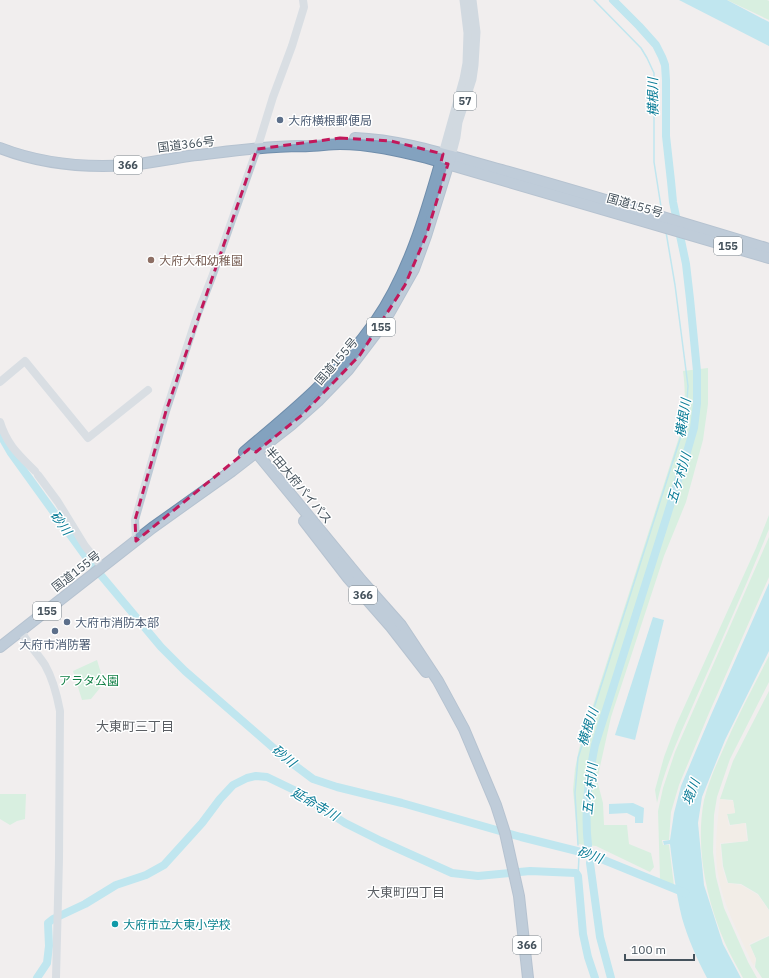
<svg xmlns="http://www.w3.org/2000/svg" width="769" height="978" viewBox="0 0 769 978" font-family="'IBM Plex Sans','Noto Sans JP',sans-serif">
<rect width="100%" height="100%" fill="#f1eeee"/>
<g fill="#baf0ce">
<path d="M727,0H767L769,1V20Z"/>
<path d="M708,368V404L703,440L686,502L664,556L611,717L597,780L603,803L604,825H627L629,844L651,853L654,867L650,872L596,846L578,844L573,790L575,769L579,749L680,434C685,412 686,393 683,371Z"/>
<path d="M769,515V529C746,586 721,642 696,698C681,733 665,765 657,803L655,790L664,757L676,725L756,548Z"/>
<path d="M769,537V577L709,713L679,785L671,812L669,840H662L663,845H669L674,886L660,879L658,811L663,788L675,752Z"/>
<path d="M769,656V682L730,759L717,797L714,815L713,852L716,877L724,908L748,962L757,978H743C737,966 730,955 725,943C706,899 695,847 704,800C708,784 715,767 722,752C736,719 753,687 769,656Z"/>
<path d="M97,660L104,683L91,699L82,700L73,671Z"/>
<path d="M769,691V910L758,894L741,884L728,883L723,866L721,844L748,841L746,823L730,825L727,814L735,813L733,800L720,799L733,761Z"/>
<path d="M0,794H26L25,819L17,821L10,825L0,819Z"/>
<path d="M769,936V978H762L755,967L756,959L750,945Z"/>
</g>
<path fill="#f3ecdd" d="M720,799L733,801L735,813L727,814L729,826L745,823L747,841L720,843L722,866L727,883L741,885L758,895L769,911V935L749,944L756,959L754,966L751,961C739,934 723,905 718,875C714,850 717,825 720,799Z"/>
<g fill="#85dbef">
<path d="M679,0H727L769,22V46Z"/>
<path d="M769,583V651L725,740L702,797L698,823L704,885L723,944L741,978H707C697,959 688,939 682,918C676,893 673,869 670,844L664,845L663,841L670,840L674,813L681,786L711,715Z"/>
<path d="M653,617L664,620L635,740L615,735Z"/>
<path d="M633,803L644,808L643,823H635V817L627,813L609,814V804Z"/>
</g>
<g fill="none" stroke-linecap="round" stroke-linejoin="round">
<g stroke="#85dbef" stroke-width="1.5">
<path d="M594,0L641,48L647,58L654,73V162L662,213"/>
<path d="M578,845L575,793L578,758L682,433L686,414L688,386L675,285L666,232"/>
<path d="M578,876L579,857"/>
</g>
<g stroke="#85dbef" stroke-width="8">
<path d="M0,434L11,453L89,561L161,647L185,671L285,758L313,779L337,787L402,803L521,837L589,854L685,893"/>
<path d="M588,845C584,811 588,779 595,745L687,452L694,428L697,403V371L690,299L686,264L673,202L671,181L666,136V80L665,65L662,57L656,45L639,26L613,0"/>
<path d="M590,863L600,937L611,978"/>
<path d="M37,978L47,963L49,946L48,923L53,919L85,904L116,885L146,875L164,865L202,823L220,799L233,785L247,778L256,776L267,777L294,790L345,823L381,841L452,873L478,876L530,871L576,873L578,876L583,934L588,957L595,978"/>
</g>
<defs>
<g id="highway">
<path d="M355,138C405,140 453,157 502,170C591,195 680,222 769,249"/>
<path d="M0,148C41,164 85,168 129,165C149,163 169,159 189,156C226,152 264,146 301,146C314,147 327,144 340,144C369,144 399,151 427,158L769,258"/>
<path d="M249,449L256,452L362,581L401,625L438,681L464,729L496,805L505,833L519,896L528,978"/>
<path d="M244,452C292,412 339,373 375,322C409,273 426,213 442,157"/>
<path d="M304,521L348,578L391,627L426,672"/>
<path d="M0,647L152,528L232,471L291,425L318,401L348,370L383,324L414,269L426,236L451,156"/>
</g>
</defs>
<use href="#highway" stroke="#6f8dab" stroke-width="12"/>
<g stroke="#bdcad6" stroke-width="8">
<path d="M0,382L25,361L88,438L148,390"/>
<path d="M0,422C7,445 19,455 35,471"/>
<path d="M38,475L58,502L85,546L102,567"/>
<path d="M136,541L135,520L166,411L198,313L212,277L257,149L273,97L292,46L304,7L303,0"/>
<path d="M21,631C28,644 37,653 45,665C53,679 57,695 60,711L59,859L56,978"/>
</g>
<g stroke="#acbece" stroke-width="9">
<path d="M443,154L464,79L467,63L468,33L464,0"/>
<path d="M451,156L456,137L458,122L472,79L474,65L476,32L472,0"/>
</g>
<use href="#highway" stroke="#83a2bf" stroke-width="10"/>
</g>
<path d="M0 0H769V978H0ZM340,138L391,141L443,154L441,162L448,164L426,236L405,285L360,355L302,415L256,452L249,449L136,541L135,520L166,411L257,149Z" fill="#f1eeee" fill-opacity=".55" fill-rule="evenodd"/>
<path fill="none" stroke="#c2185b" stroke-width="3" stroke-dasharray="8 5" stroke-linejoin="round" d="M340,138L391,141L443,154L441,162L448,164L426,236L405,285L360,355L302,415L256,452L249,449L136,541L135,520L166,411L257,149Z"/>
<g fill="#5c6f8a" stroke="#fff" stroke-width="1.5">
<circle cx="280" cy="120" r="4"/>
<circle cx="67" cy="622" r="4"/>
<circle cx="55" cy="631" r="4"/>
</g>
<circle fill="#8d6e63" stroke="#fff" stroke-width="1.5" cx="151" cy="260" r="4"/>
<circle fill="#0f9aa8" stroke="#fff" stroke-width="1.5" cx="115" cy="924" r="4"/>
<g text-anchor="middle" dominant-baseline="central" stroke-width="3" stroke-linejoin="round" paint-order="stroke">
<g fill="#fff" stroke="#7d868d" stroke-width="1">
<rect x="454" y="92" width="22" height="18" rx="3"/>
<rect x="114" y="156" width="28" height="18" rx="3"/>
<rect x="714" y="237" width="28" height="18" rx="3"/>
<rect x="367" y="318" width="28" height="18" rx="3"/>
<rect x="349" y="586" width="28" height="18" rx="3"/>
<rect x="33" y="602" width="28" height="18" rx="3"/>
<rect x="513" y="936" width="28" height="18" rx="3"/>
</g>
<g font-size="11" font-weight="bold" fill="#45525c">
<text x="465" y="101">57</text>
<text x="128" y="165">366</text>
<text x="728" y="246">155</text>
<text x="381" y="327">155</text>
<text x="363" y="595">366</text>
<text x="47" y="611">155</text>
<text x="527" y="945">366</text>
</g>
<g font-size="12" fill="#4e5e75" stroke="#fff" text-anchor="start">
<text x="288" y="120">大府横根郵便局</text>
<text x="75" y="622">大府市消防本部</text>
<text x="55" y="644" text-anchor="middle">大府市消防署</text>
</g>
<g font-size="12" fill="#45525c" stroke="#fff">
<text transform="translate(186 144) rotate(-7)">国道366号</text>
<text transform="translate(635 205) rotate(16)">国道155号</text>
<text transform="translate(336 361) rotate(-49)">国道155号</text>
<text transform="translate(299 485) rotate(50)">半田大府パイパス</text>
<text transform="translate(76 571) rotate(-38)">国道155号</text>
</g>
<g font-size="12" fill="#785e54" stroke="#fff" text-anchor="start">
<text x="159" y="260">大府大和幼稚園</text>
</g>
<g font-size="12" fill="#138047" stroke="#fff">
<text x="89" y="680">アラタ公園</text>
</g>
<g font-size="12" fill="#0d838f" stroke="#fff" text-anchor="start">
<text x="123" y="924">大府市立大東小学校</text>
</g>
<g font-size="13" font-style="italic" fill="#087b96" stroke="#fff">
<text transform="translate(653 97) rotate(-91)">横根川</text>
<text transform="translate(683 418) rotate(-81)">横根川</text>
<text transform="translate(679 478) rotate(-73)">五ヶ村川</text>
<text transform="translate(61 523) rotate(54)">砂川</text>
<text transform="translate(588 727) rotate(-72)">横根川</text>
<text transform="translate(284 756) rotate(39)">砂川</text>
<text transform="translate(590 789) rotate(-84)">五ヶ村川</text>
<text transform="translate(691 792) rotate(-69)">境川</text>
<text transform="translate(315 804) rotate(30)">延命寺川</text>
<text transform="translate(590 855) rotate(19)">砂川</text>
</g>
<g font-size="13" fill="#5a5e63" stroke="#fff">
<text x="135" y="726">大東町三丁目</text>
<text x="406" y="892">大東町四丁目</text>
</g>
</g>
<path d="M625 954v6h69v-6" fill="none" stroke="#45525c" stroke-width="2"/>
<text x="631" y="954" font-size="12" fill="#45525c" stroke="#ffffff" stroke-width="3" paint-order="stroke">100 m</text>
</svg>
